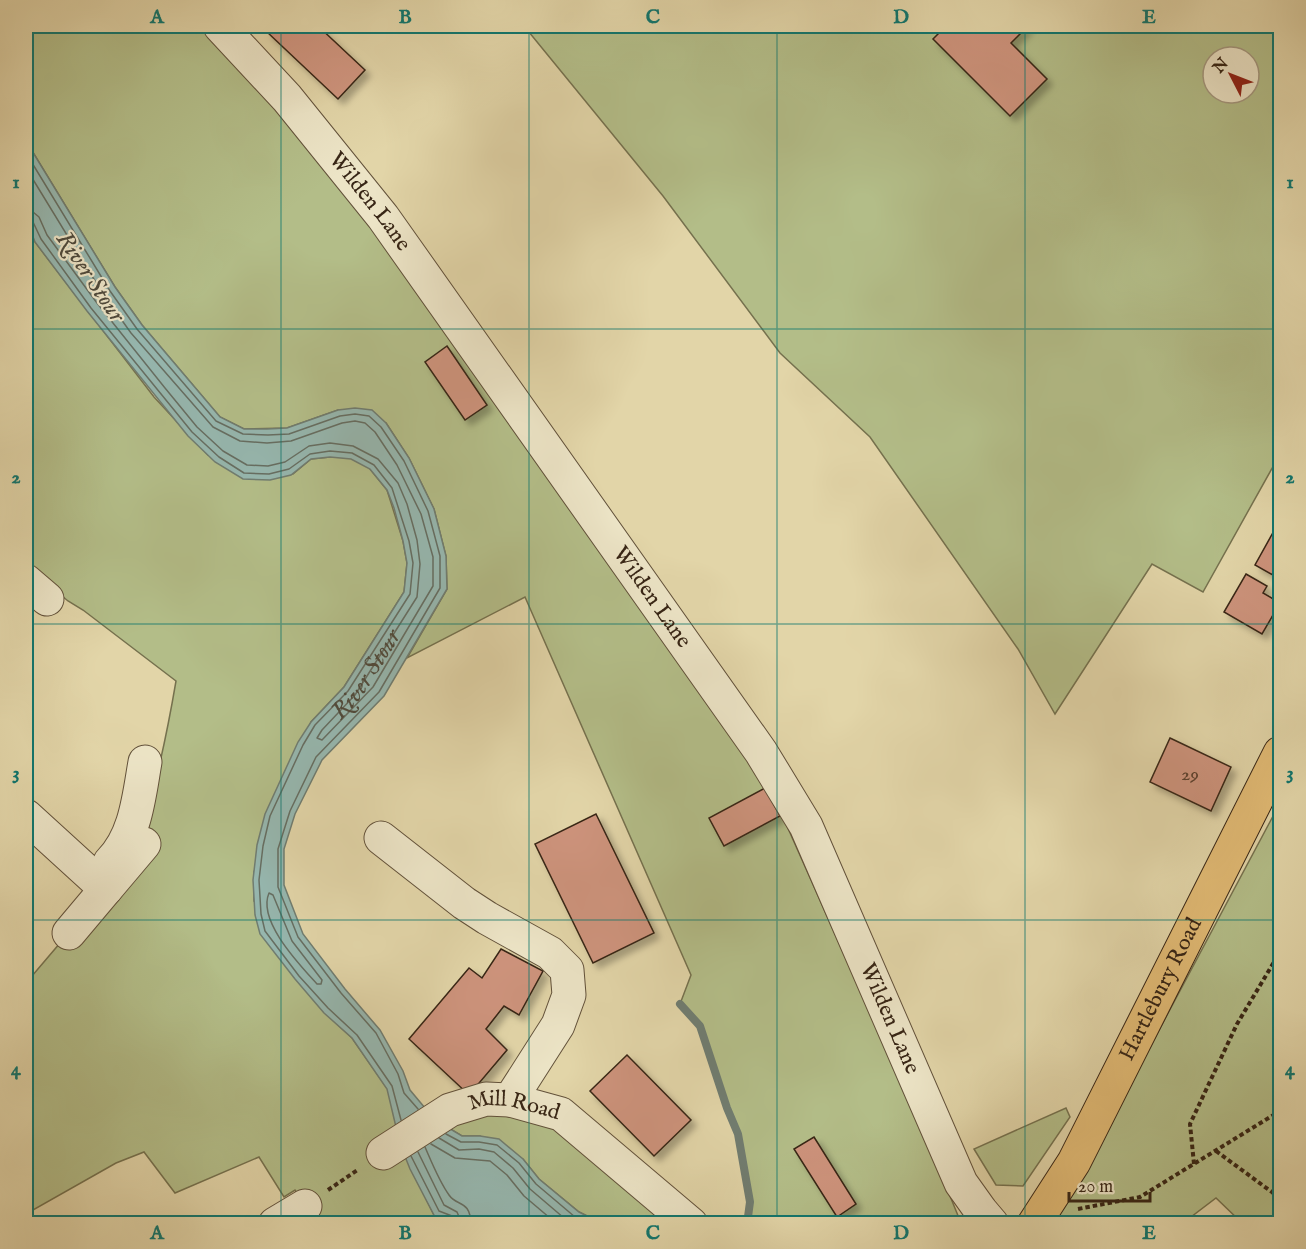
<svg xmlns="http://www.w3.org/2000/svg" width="1306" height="1249" viewBox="0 0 1306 1249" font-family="'IM FELL English',serif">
<defs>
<filter id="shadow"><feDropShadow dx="5.5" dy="5.5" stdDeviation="3" flood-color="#0004"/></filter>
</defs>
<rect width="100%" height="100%" fill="#e2d5a8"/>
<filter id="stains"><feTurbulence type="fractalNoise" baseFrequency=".00333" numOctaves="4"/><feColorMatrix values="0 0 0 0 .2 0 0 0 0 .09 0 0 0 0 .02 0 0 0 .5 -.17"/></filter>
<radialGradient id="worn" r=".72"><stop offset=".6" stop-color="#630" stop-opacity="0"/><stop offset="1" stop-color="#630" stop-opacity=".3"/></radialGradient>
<g fill="#b3bd88" stroke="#75714e" stroke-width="1.5" fill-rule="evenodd">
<path d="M26,26H220L287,98L770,788L930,1147L961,1223H747L750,1202L738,1134L727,1108L700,1026L680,1004L691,975L525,597L407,658L447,589L446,556L434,509L409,458L386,423L338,410L287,428L244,429L220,417L142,325L115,287L26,141Z"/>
<path d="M524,26H1280V454L1203,592L1152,564L1055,714L1018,649L870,437L780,353L663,196ZM1213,57H1249V93H1213Z"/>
<path d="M26,219L35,242L154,397L208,455L293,474L311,459L330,457H355L370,469L387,490L403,541L407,563L404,592L344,687L311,722L254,872V901L338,1025L352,1038L389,1091L400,1144L435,1217L458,1223H274L305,1206L295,1190L284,1197L259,1157L175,1193L144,1152L116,1163L26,1214V983L134,856C153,800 166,740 176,681L83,610L68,601L26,566Z"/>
<path d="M1280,803V1223H1242L1216,1198L1183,1223L1050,1224L1117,1109Z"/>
<path d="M535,1106L691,1223H601L579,1212L539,1179L523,1159L480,1136H462L435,1120Z"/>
<path d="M1066,1108L1070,1117L1023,1186L996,1185L974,1149Z"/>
</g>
<path fill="#96b7af" stroke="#707d71" stroke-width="1.5" d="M26,141L115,287L142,325L220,417L244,429H267L287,428L338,410L355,408L372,410L386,423L409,458L434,509L446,556L447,589L384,696L322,760L295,814L284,849V885L303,934L345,989L380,1030L403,1071L410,1090L435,1120L462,1136H480L499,1139L523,1159L539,1179L579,1212L601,1223L458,1224L435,1217L410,1169L400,1144L387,1089L352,1038L324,1013L295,979L260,934L255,915L253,880L257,845L265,814L298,742L311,722L344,687L404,592L407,563L403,541L394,508L387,490L370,469L351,459L330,457L311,459L291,475L270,480L243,479L215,462L188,436L87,311L35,242L26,219Z"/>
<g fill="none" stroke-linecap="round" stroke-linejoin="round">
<g stroke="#666e62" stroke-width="1.5">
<path d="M26,153L110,291L137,329L216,421L243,434L268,435L289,434L340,416L355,414L369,416L381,427L404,461L428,511L440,556V588L379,692L316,757L290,811L278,849V887L298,937L341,993L376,1033L398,1074L404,1093L418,1109"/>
<path id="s1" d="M26,168L103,294L131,333L213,427L240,441L267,443L291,441L342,423L355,421L365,423L375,432L397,465L421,514L433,557V586L373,687L322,740L317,738L322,730L355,695L417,597L420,564L417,540L407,504L398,483L378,459L353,446L330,443L309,446L285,462L268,466L247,465L223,451L197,427L165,388L97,303L47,235L39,217L33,212L26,211"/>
<path d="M26,219L33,222L41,239L91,308L192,432L219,457L244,473L269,474L289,469L310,454L330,451L352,453L374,465L392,488L409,541L413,563L410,594L348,691L315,725L303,745L270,816L263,846L259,880L261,914L265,931L299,976L328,1008L357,1035L392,1086L401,1120"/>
<path d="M269,893L273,895L292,941L322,980L321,984H317C300,965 257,921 269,893Z"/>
<path d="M446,1134L461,1142H479L497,1145L519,1163L536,1184L575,1217L588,1224"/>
<path d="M439,1138L459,1150L479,1149L494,1152L513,1168L530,1189L571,1224"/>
<path d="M431,1144L455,1158L490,1161L507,1175L524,1196L557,1224"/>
<path d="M425,1147C432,1163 439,1181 449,1195C457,1207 470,1199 471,1224"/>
<path d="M418,1152L444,1205L457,1212L462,1224"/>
<path d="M411,1156L439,1211L452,1216L454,1224"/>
</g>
<path stroke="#707d71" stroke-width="8" d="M680,1004L700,1026L727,1108L738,1134L750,1202L747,1224"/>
</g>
<g fill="#cd937b" stroke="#372515" stroke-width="1.5" filter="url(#shadow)">
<path d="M271,26H318L365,70L338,99L266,31Z"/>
<path d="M946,26H1028L1011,43L1047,79L1010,116L933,39Z"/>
<path d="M447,346L487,405L465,420L425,362Z"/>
<path d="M1280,520V579L1255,565Z"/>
<path d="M1246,574L1267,586L1263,593L1280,603L1262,634L1224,612Z"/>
<path d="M1170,738L1231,767L1211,811L1150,782Z"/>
<path d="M765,788L780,816L724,846L709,818Z"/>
<path d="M596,814L654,933L593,963L535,844Z"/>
<path d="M501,949L543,971L519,1015L504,1006L486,1029L507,1050L469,1095L409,1039L469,968L482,978Z"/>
<path d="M627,1055L691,1120L654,1156L590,1091Z"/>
<path d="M814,1137L856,1204L837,1217L794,1149Z"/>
</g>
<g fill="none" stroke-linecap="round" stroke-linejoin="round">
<defs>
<g id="minor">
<path id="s2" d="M220,26L287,98L383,217L761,752L806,826L961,1183L981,1211L992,1224"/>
<path d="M26,581L47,599"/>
<path d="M26,816L106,889L144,844"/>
<path d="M381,838L464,903L487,918L550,953L567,970L569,995L558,1025L510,1100"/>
<path d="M110,862C136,836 139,796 145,762"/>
<path d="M69,933L106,889"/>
<path id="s3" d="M383,1153L450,1110L486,1099L510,1100L561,1114L691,1224"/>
<path d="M275,1224L305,1206"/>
</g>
<g id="major">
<path id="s4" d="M1034,1224L1074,1162L1280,753"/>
</g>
</defs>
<use href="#minor" stroke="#62513a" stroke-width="35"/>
<use href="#major" stroke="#372515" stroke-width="35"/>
<g stroke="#372515" stroke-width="4" stroke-dasharray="4.5 3" stroke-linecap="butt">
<path d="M1216,1151L1280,1198"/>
<path d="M1194,1164L1190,1124L1237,1024L1280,952"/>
<path d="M328,1190L359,1169"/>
<path d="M1078,1209L1140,1197L1280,1111"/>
</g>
<use href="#minor" stroke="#ece4c6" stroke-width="33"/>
<use href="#major" stroke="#e1ba74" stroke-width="33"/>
</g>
<path fill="none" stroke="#0f766e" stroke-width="1.5" stroke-opacity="0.55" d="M281,26V1224M529,26V1224M777,26V1224M1025,26V1224M26,329H1280M26,624H1280M26,920H1280"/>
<g text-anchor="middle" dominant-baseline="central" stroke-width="4.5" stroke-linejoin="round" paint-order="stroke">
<g font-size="20" fill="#5c402e">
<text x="1190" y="774">29</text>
</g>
<g font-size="22" fill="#372515" stroke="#ece4c6">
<text stroke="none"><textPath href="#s2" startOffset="231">Wilden Lane</textPath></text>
<text stroke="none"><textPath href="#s2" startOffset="717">Wilden Lane</textPath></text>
<text stroke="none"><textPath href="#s4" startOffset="267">Hartlebury Road</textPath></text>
<text stroke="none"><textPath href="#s2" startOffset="1203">Wilden Lane</textPath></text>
<text stroke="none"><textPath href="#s3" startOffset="146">Mill Road</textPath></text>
</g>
<g font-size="24" font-style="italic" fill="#4f4a3c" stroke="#ece4c6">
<text transform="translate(90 277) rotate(56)">River Stour</text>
<text stroke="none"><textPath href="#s1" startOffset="938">River Stour</textPath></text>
</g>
</g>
<rect width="1306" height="1249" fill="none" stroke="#e2d5a8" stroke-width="66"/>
<g transform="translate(1231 75) rotate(312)"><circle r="28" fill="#ece4c6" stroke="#a4987f" stroke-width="1.5"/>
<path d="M0-4.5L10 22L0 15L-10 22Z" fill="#8f2418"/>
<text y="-9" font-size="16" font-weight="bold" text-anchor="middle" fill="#372515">N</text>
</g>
<path d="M1069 1192v9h81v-9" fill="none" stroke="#372515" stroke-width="3"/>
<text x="1078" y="1192" font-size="18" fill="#372515" stroke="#ece4c6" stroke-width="4.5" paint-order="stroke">20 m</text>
<rect x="33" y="33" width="1240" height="1183" fill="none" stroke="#0f766e" stroke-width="2"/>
<g font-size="20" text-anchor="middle" font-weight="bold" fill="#0f766e">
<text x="157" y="23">A</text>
<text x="405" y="23">B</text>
<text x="653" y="23">C</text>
<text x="901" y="23">D</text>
<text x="1149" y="23">E</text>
<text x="16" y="188">1</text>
<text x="1290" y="188">1</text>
<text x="16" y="483">2</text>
<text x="1290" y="483">2</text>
<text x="16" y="779">3</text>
<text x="1290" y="779">3</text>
<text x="16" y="1075">4</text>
<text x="1290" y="1075">4</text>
<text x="157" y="1239">A</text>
<text x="405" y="1239">B</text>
<text x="653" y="1239">C</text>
<text x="901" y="1239">D</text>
<text x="1149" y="1239">E</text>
</g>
<rect width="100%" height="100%" filter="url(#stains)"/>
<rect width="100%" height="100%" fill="url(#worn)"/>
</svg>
